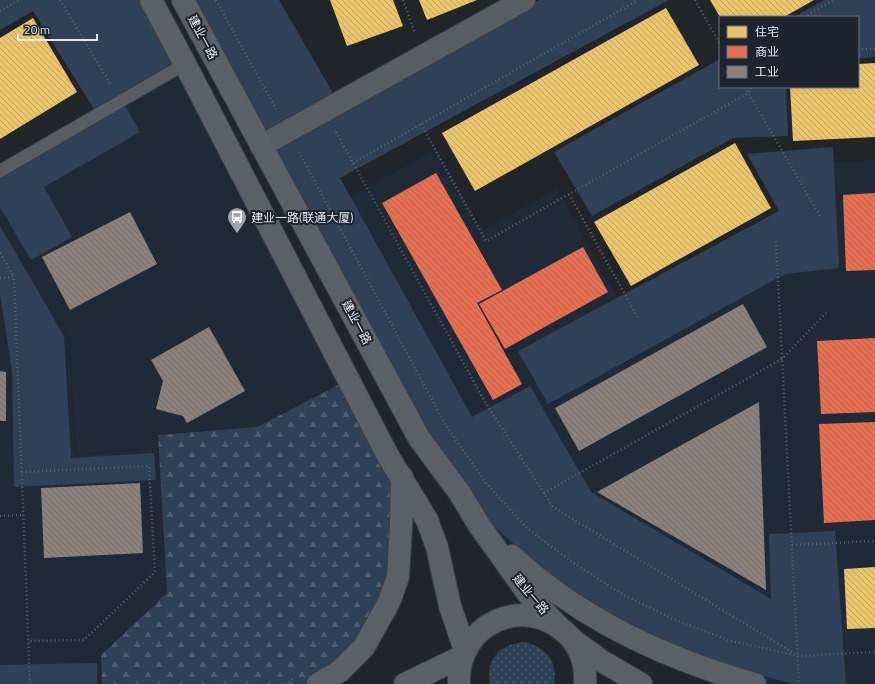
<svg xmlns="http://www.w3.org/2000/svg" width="875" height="684" viewBox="0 0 875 684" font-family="'Titillium Web','Noto Sans SC',sans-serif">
<defs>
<pattern id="forest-firs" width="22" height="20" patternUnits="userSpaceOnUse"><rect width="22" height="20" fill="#2f4157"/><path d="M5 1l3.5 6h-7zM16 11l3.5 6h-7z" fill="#4d5c6f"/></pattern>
<pattern id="park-dots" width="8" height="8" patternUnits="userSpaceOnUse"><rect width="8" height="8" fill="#2f4157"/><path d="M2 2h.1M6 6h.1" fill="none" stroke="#4d5c6f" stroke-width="1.8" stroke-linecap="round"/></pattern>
<pattern id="homes-back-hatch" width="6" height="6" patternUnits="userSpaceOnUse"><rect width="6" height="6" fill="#e9c46a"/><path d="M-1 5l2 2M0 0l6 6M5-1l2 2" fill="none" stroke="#c0a462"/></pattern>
<pattern id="shops-back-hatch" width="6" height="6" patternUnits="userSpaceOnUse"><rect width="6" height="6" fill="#e76f51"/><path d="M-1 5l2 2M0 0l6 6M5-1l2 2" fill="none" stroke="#b6634e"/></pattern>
<pattern id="industry-back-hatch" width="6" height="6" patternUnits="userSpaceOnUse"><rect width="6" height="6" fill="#8a817c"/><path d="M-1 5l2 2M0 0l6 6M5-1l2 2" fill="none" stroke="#726c6a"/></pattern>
</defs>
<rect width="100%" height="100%" fill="#21252a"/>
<g fill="#202a37">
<path d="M185,64L348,380L257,427L157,434V448L76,454L69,335L37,281L68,335L75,455L158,449L167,593L100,655L101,684H0V172Z"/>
<path d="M436,150L482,231L557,189L630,320L438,429L792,231L787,165L875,160V684H757L577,606L480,525L303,223Z"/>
</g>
<g fill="#2f4157">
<path d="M0,0H142L175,62L94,109L33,11L0,30Z"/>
<path d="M193,0H279L337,100L268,136Z"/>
<path d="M539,0H669L340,178L472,417L530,386L591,492L771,599L769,534L835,531L846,684H797L778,680L716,663L674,648L580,599L538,567L488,520L435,446L276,148Z"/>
<path d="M824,0H875V57L858,58V17H794Z"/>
<path d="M720,59V87H786L788,136L733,138L592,216L554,152Z"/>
<path d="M125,106L140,132L44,187L72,237L31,260L0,207V177Z"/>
<path d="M833,147L839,268L785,274L548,404L518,351L779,211L747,154Z"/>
<path d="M0,226L64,336L71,458L154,453L156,480L14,487L12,372L0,293Z"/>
<path d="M97,663V684H0V665Z"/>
</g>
<path fill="url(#forest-firs)" d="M348,380L401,477L397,577L364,648L317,684H102L101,655L167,593L158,435L257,427Z"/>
<path fill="url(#park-dots)" d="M525,642C546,648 558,661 554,684H490C485,658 501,644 525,642Z"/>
<g fill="url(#homes-back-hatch)">
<path d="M330,0H393L403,26L347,46Z"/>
<path d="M419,0H477L427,20Z"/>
<path d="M710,0H814L784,17H720Z"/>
<path d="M666,8L699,65L475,191L442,133Z"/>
<path d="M33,18L77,92L0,139V38Z"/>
<path d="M875,63V137L793,141L790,87H858V64Z"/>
<path d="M735,143L771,208L631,286L594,222Z"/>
<path d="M875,567V628L847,629L844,569Z"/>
</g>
<g fill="url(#shops-back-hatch)">
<path d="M436,173L502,290L477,303L522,384L493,400L382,203Z"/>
<path d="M875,193V270L846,271L843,195Z"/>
<path d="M583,247L608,292L505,349L479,304Z"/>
<path d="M875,338V412L821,414L817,341Z"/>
<path d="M875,422V520L824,523L819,424Z"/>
</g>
<g fill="url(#industry-back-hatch)">
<path d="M130,212L157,264L70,310L42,257Z"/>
<path d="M743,304L767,347L579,451L555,408Z"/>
<path d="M209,327L245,391L187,423L183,416L156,409L163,381L151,360Z"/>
<path d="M0,371L6,372V421H0Z"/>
<path d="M759,402L766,590L597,492Z"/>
<path d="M140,483L143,553L44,558L41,488Z"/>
</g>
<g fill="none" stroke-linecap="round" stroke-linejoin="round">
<defs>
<path id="service" d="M0,171L185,64"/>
<path id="minor" d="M261,146L524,0"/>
<g id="secondary">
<path d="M151,0L185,64L388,456L427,520L437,547L450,606L465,650"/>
<path d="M183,0L419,438L459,492L479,525L532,599L558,626"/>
<path d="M512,556C580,619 666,659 755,684"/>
<path d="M573,640L600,660L641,684"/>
<path d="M318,684L340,671L364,647L389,602L398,577L401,527L402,477"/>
<path d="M405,684L463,656"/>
<path d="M459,684C456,624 524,593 567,634C581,647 586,665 585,684"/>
</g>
</defs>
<use href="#service" stroke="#3d4045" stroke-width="14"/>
<use href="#minor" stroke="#3d4045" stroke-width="24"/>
<use href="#secondary" stroke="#3d4045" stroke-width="24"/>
<g stroke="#5e6267" stroke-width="2.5" stroke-dasharray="1 3" stroke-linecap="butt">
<path d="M60,0L111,85"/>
<path d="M216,0L276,109"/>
<path d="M403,0L415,33"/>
<path d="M695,0L720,44"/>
<path d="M0,11L19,0"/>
<path d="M804,17L833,0"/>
<path d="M858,49H875"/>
<path d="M745,87L820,216"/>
<path d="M421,124L486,241L748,93L752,87"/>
<path d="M336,132L485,402L553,507L795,654"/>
<path d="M299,152L445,424L486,483L527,528L572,562L622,594L673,619L731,641L798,656L875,652"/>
<path d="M353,163L638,0"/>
<path d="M569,194L638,318"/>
<path d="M776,241L799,684"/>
<path d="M0,253L14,277"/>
<path d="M0,278L14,277L30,684"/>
<path d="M22,472L149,466L155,572L84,640L28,641"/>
<path d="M544,493L782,359L826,313"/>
<path d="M0,516L23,515"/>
<path d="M792,545L875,541"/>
<path d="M285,684L294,678"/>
</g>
<use href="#service" stroke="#585c63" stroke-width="12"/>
<use href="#minor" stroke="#585c63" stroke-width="22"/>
<use href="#secondary" stroke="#5a6066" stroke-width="22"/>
</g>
<defs>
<symbol id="bus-pin" viewBox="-11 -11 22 30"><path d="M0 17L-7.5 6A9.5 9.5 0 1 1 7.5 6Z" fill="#a0a4ab" stroke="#1d242e"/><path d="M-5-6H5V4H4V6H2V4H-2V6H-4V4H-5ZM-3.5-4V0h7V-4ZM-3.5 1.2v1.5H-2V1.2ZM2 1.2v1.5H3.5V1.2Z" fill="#fff"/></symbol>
</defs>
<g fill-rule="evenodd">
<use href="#bus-pin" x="226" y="206" width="22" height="30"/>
</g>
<g text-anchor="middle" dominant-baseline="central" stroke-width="4" stroke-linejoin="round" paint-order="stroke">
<g font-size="12" fill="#e4e9f0" stroke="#1d242e">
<text transform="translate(203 37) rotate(62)">建业一路</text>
<text transform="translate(357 322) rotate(62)">建业一路</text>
<text transform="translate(531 594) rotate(50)">建业一路</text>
</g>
<g font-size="12" fill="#e4e9f0" stroke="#1d242e" text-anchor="start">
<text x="251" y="217">建业一路(联通大厦)</text>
</g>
</g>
<rect x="719" y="16" width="140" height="72" fill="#1d242e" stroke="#6d737c"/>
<rect x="727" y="26" width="20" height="12" fill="#e9c46a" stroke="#6d737c"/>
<text x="755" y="36" font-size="12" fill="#e4e9f0">住宅</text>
<rect x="727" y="46" width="20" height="12" fill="#e76f51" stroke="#6d737c"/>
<text x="755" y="56" font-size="12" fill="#e4e9f0">商业</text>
<rect x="727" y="66" width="20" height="12" fill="#8a817c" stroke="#6d737c"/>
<text x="755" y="76" font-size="12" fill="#e4e9f0">工业</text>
<path d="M18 34v6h79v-6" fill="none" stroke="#e4e9f0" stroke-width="2"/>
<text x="24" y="34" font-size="12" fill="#e4e9f0" stroke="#1d242e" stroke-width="3" paint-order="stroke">20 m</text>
</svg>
